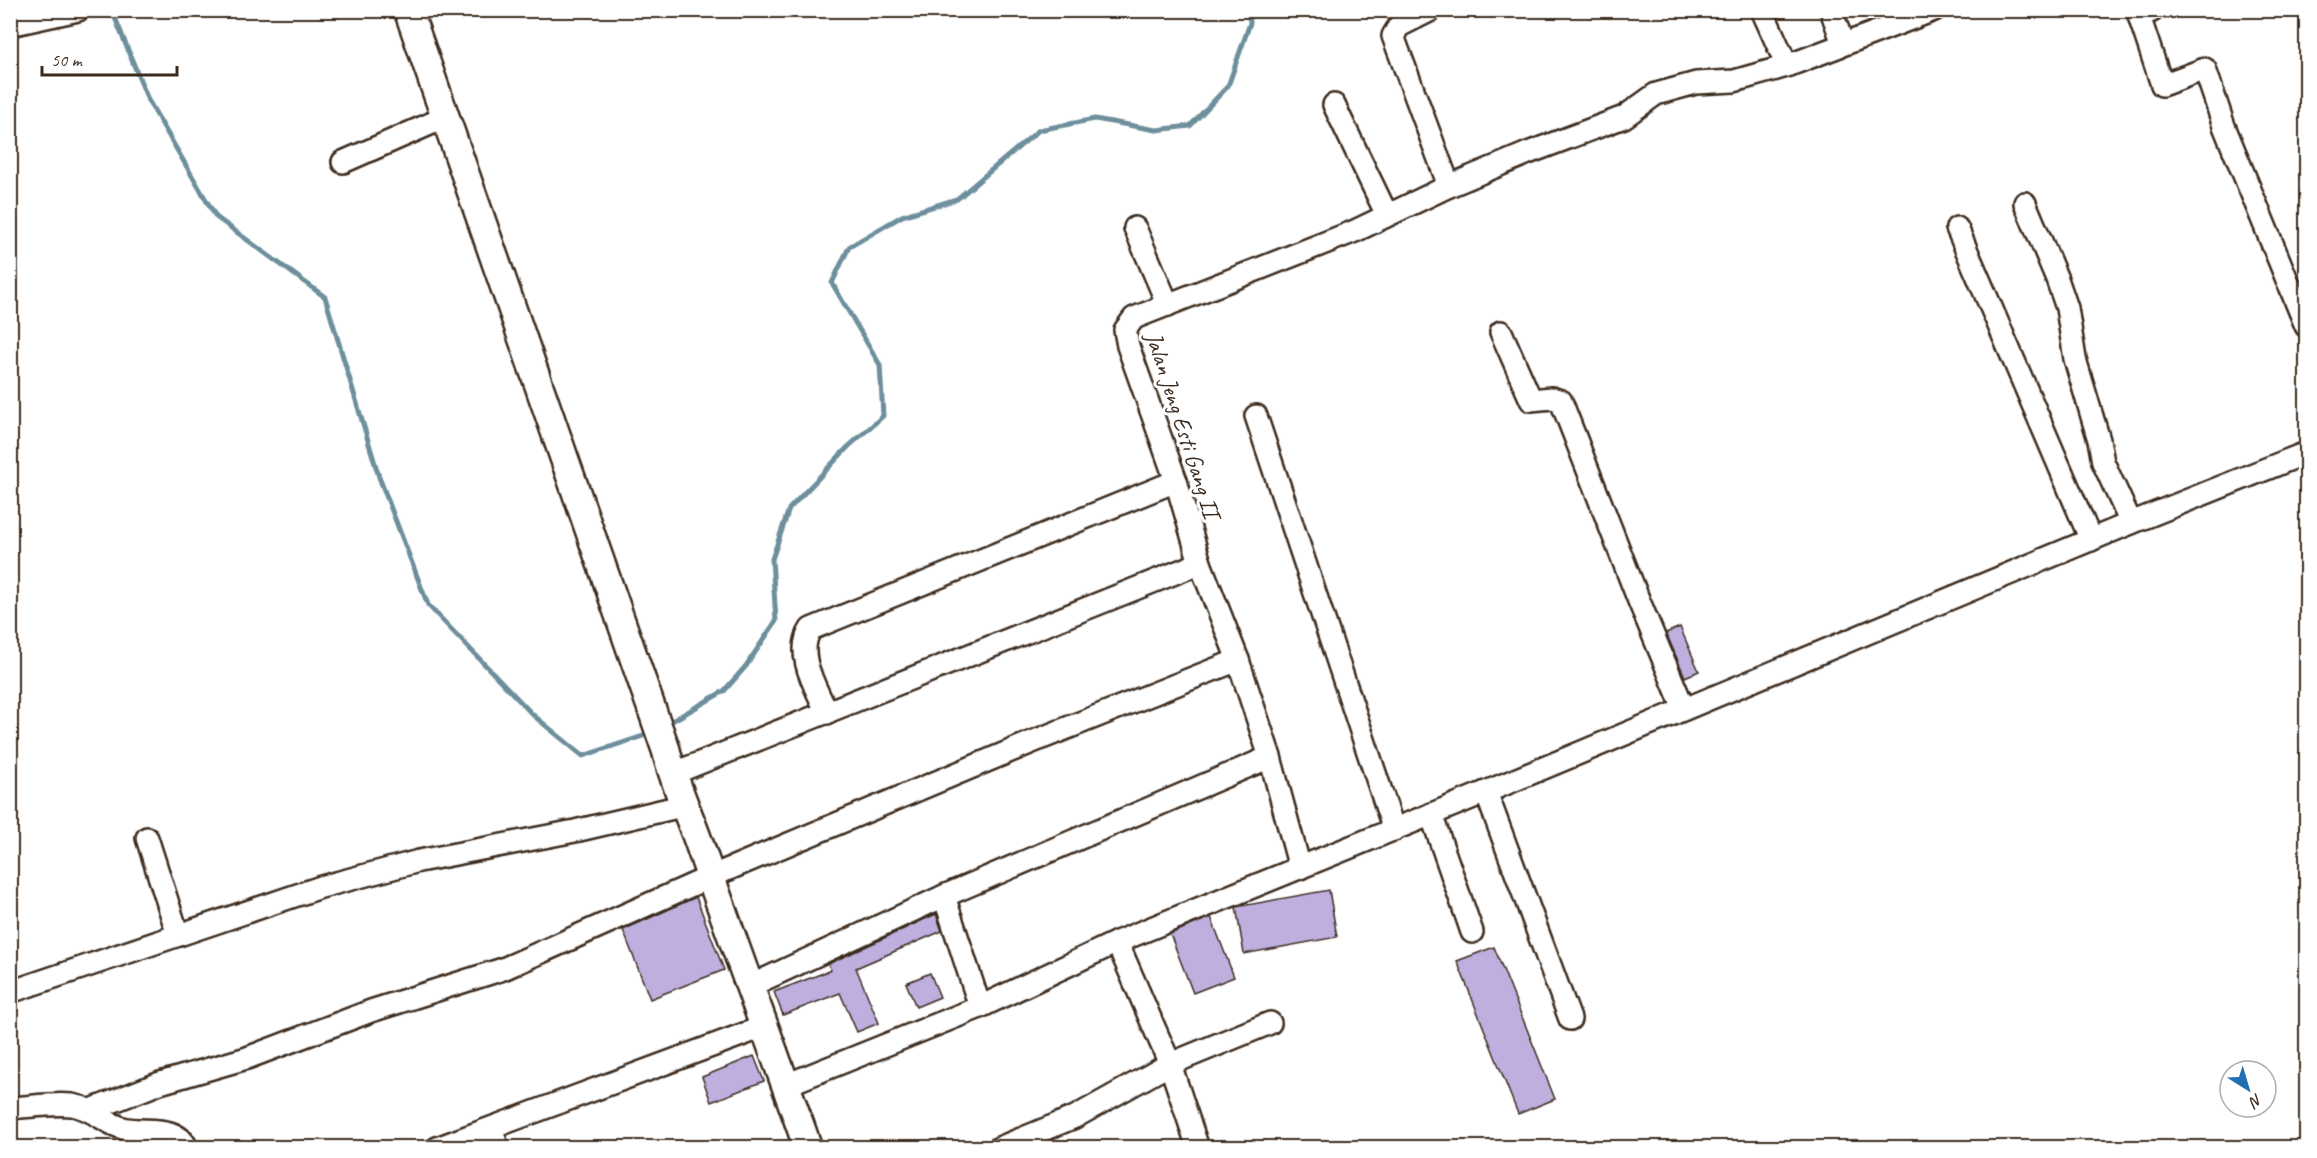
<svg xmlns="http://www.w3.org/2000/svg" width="2317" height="1158" viewBox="0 0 2317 1158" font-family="Caveat,sans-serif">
<rect width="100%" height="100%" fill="#fff"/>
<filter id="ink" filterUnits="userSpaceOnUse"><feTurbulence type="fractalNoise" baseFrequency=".0167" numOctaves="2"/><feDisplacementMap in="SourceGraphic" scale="12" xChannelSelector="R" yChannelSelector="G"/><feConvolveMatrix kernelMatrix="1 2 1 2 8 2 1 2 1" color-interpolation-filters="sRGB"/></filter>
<g filter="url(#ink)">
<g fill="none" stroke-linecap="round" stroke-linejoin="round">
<g stroke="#6d8f9c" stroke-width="5">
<path d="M112,10L148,100L216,217L325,297L379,477L428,605L533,715L583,756L652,733"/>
<path d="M665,725L724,691L746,666L776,621L772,559L789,509L848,447L883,416L880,365L832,283L849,247L902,216L957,199L1039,130L1095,119L1156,130L1190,126L1228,86L1250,23L1249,10"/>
</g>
</g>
<g fill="#beafdf" stroke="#3b2a1e" stroke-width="1.5">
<path d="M1680,627L1699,671L1685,677L1666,633Z"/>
<path d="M1329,890L1337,937L1244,954L1236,907Z"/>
<path d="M696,897L724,970L650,999L623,930Z"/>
<path d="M936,914L942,931L856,968L879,1023L857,1032L840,993L783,1015L774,992L831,970L828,964Z"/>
<path d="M1211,917L1234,977L1193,993L1170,934Z"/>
<path d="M1494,947L1555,1099L1518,1114L1457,961Z"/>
<path d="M930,973L940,997L916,1007L906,983Z"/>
<path d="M754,1056L764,1081L711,1102L702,1077Z"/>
</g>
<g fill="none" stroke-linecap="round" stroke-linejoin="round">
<defs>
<g id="minor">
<path d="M1762,10L1787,66L1934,10"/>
<path d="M1831,10L1843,44"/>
<path d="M2152,11L2139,16L2162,85L2205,69L2224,126L2306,326"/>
<path d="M10,25L78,10"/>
<path d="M1334,105L1387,215"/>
<path d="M343,162L446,117"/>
<path d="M1449,186L1528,153L1624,117L1656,94L1696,83L1734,81L1787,66"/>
<path d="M2025,203L2057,279L2067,308L2075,359L2099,440L2103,462L2131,523"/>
<path d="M1135,228L1168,305"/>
<path d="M1957,228L2091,540"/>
<path d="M1501,332L1531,400L1552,398L1561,401L1639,601L1684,709"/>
<path d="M1256,416L1394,830"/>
<path d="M827,713C817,689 794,654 811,629L1176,481"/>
<path d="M672,774L1200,563"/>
<path d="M1486,792L1570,1019"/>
<path d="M1431,814L1472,932"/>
<path d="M147,838L178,935"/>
<path d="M1300,868L1270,757L1238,660L1200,563L1176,481L1128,346L1125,330L1134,318L1355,231L1449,186L1393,36L1399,26L1431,10"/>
<path d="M944,896L980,1007"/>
<path d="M1117,942L1170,1064L1198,1148"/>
<path d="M748,987L944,896L1270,757"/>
<path d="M10,992L321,887L419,861L575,831L686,805"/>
<path d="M786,1085L980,1007L1117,942L1486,792L2131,523L2306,453"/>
<path d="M10,1108C30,1107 52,1103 72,1105C93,1108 104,1123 123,1128C144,1134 176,1123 187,1148"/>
<path d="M91,1110L160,1083L247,1058L371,1011L503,969L710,877L1032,742L1238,660"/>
<path d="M491,1129L498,1148"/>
<path d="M437,1148L763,1027"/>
<path d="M999,1148L1075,1117L1170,1064L1270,1023"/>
</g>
<path id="major" d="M408,10L666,750C674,784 690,816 701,849C735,949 773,1048 808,1148"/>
</defs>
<use href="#minor" stroke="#3b2a1e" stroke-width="26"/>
<use href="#major" stroke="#3b2a1e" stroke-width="32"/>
<use href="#minor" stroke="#fff" stroke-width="21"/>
<use href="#major" stroke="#fff" stroke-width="27"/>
</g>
</g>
<g text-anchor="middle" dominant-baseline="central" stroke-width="6" stroke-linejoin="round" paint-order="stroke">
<g font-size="24" fill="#3b2a1e" stroke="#fff">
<text transform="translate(1183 425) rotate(72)">Jalan Jeng Esti Gang II</text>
</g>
</g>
<rect width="2317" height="1158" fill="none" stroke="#fff" stroke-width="36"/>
<rect x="18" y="18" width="2281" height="1122" fill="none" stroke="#3b2a1e" stroke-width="2" filter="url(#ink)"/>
<g transform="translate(2248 1089) rotate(143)"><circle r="28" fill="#ffffff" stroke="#b1aaa5" stroke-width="1.5"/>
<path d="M0-4.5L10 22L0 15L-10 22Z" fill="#1f6fb2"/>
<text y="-9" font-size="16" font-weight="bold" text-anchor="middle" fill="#3b2a1e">N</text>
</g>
<path d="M42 66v9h135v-9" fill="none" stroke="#3b2a1e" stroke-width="3"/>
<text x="51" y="66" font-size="18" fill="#3b2a1e" stroke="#ffffff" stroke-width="4.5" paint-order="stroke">50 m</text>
</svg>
